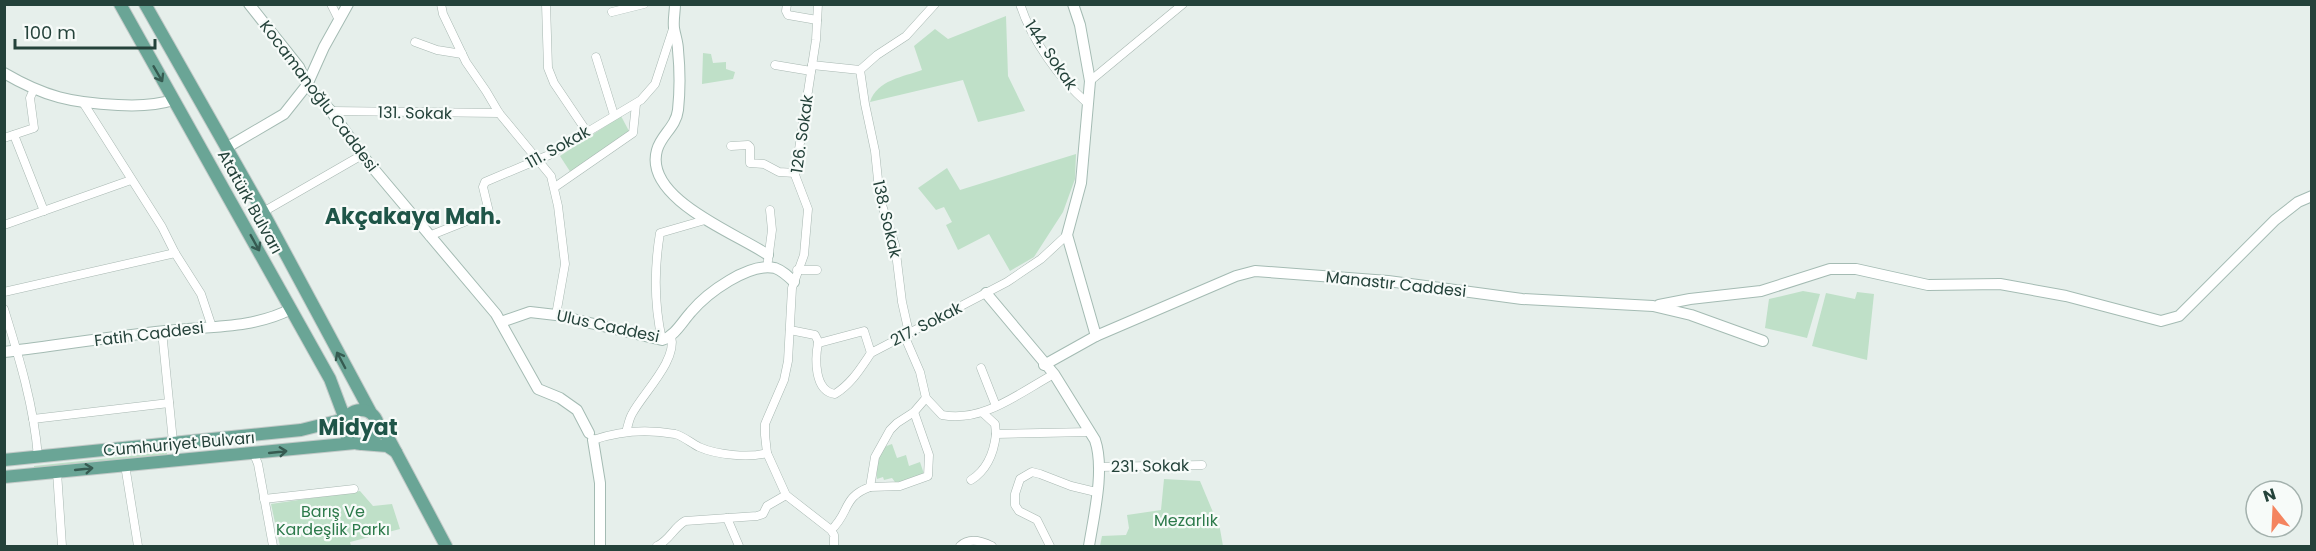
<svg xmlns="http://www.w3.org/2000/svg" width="2316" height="551" viewBox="0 0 2316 551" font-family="Poppins,sans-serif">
<rect width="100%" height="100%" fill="#e6efeb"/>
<g fill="#bfe0c8">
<path d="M1006,16L1008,76L1025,111L978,122L963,80L870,102C877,80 903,77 922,70L914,46L935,29L948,39Z"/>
<path d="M703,53L711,54L713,63L726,62V69L735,72L733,79L702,84Z"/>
<path d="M621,116L630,133L571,173L560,156Z"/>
<path d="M1076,154L1075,179L1063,212L1034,257L1010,271L989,234L958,250L946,225L952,222L944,207L936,210L918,188L947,168L960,190Z"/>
<path d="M1803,291L1820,294L1807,338L1765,328L1769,299Z"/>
<path d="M1857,292L1874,294L1867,360L1812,346L1826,293L1855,299Z"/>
<path d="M892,444L897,458L906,455L909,466L920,462L924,474L911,481L895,482L892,478L884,480L883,477L877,479C877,465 876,448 892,444Z"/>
<path d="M167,452V456L34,470V466Z"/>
<path d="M1164,479L1200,481L1220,529L1223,546H1100L1102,536L1126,535L1129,528L1127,515L1161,510Z"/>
<path d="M360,491L373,506L392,504L400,529L350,542L351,546H280L271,504Z"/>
</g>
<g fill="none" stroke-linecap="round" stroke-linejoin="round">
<defs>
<g id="street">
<path d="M331,4L339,20"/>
<path d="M441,4L443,14L466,62L486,91L499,113L551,176L558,206L565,264L556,315"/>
<path d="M546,4L548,68L554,83L587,132"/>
<path d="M787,4L786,11L788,15L817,20"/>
<path d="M818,4L816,40L795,175L808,209L804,255L792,288L788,361L784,380L765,424V435L767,453L786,495L831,530L834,535V546"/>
<path d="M1020,4C1032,41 1059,78 1087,103"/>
<path d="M612,12L644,4"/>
<path d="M415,42L437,50L462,54"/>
<path d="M596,57L614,115"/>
<path d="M775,65L811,71"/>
<path d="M812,65L860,70L877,55L906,36L935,4"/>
<path d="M860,70L865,104L875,151L880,199L895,245L902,302L909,333"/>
<path d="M1090,81L1183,4"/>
<path d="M84,104L162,227L175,253L201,294L212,327"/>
<path d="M331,111L499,113"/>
<path d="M14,135L44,211"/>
<path d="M4,138L34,128L30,98L34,89"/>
<path d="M731,146L748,145L750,147V163L764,164L779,172L795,173"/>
<path d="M555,187L633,133L636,104"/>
<path d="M263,212L362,155"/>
<path d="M4,225L131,180"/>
<path d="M429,236L489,212L483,187L485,182L549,155L641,100L655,84L673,29"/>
<path d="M767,268L772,230L770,210"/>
<path d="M797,270H817"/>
<path d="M4,292L175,253"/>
<path d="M4,309C19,357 34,406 38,457"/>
<path d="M790,330L815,335L819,343L864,331L871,353L1007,282L1041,259L1067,235"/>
<path d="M162,331L173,442"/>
<path d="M904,335L920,372L926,398L942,415C983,423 1019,393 1054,374"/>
<path d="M662,340C654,304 654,269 660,233L705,220"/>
<path d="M818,343C815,359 814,391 835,394C852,383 860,369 871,353"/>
<path d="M981,368L996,406"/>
<path d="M983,413L995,424L996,434L1090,432"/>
<path d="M33,419L169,403"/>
<path d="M626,432C628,426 629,419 632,414C643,393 678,360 671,336"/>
<path d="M593,440C619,431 648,429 675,434C683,436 691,443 699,447C717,455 749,458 767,453"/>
<path d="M254,454L258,464L273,546"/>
<path d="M125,465L138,546"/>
<path d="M1099,467L1202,465"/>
<path d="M57,472L62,546"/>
<path d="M971,480C987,470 994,452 996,434"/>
<path d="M870,487L900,486L928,476L929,455L914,412"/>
<path d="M264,499L354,489"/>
<path d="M727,518L739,546"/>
<path d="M831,530C850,513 842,497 870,487L875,457L890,430L897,423L914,412L926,398"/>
<path d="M657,546C670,540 673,528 685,521L757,516L763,514L767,506L786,495"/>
<path d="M960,546C969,537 982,541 992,546"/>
<path d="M1050,546L1037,520L1019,511L1015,505V494L1020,479L1032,472L1040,474L1071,486L1096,492"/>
</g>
<g id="secondary">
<path d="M249,4L299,67L307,85L331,111L362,155L496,314L538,389L560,398L577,410L589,433"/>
<path d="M675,4C675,12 673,20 674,28C675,35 678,43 678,50C680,70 680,91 678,110C676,127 661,135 657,150C643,199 738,234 768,255"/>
<path d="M1073,4L1080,25L1090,81L1081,183L1067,235L1096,336"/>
<path d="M4,73C45,97 72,103 118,105C137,106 155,106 173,100"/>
<path d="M226,148L284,114L307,85L324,47L348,4"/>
<path d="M986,293L1054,374L1095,440C1105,469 1094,515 1089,546"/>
<path d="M1659,305L1690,299L1761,291L1830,269H1856L1928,285L2000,284L2066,296L2161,321L2179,316L2275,220L2298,202L2312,196"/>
<path d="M501,322L530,312L556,315L662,340C675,336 682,322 691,312C707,293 749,262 775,268C783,271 788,276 794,282"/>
<path d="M4,352C58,345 111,337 165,331C207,326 253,329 291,309"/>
<path d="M1044,365L1096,336L1236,276L1255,271L1388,281L1522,299L1653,306L1691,315L1763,341"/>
<path d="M593,440L600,483V546"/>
</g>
<g id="primary">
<path d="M145,4L263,212L370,411"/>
<circle cx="361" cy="427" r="17"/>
<path d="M362,444L387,446L396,452L388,437L379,428"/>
<path d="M396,452L446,546"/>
<path d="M4,460L301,430L345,419L330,379L120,4"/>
<path d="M4,477L355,443"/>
</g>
</defs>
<use href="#street" stroke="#a8b8b2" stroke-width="9"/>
<use href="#secondary" stroke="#a4bbb3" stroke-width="12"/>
<use href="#primary" stroke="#c2cac8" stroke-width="14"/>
<use href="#street" stroke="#fff" stroke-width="8"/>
<use href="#secondary" stroke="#fff" stroke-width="10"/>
<use href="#primary" stroke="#6aa596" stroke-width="12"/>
</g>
<defs><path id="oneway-shaft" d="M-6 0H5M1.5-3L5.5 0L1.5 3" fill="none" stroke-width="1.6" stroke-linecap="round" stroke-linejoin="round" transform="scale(1.5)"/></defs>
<g stroke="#365b51">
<use href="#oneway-shaft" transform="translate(158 74) rotate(60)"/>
<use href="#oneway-shaft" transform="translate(255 243) rotate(61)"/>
<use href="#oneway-shaft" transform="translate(341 360) rotate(-118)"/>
<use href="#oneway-shaft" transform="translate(278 452) rotate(-6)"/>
<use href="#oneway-shaft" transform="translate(84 469) rotate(-6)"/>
</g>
<g text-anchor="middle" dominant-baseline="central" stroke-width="4.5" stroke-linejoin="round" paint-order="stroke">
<g font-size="16" fill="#24423a" stroke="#f7fbf9">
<text transform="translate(1051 55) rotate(56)">144. Sokak</text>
<text transform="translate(319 96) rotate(53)">Kocamanoğlu Caddesi</text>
<text transform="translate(415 113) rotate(1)">131. Sokak</text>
<text transform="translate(802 134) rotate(-82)">126. Sokak</text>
<text transform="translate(558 147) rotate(-29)">111. Sokak</text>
<text transform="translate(250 202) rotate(61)">Atatürk Bulvarı</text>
<text transform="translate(887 219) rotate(77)">138. Sokak</text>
<text transform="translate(1396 284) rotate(6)">Manastır Caddesi</text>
<text transform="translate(926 324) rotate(-27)">217. Sokak</text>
<text transform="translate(608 326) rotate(12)">Ulus Caddesi</text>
<text transform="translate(149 334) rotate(-7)">Fatih Caddesi</text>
<text transform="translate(179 444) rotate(-5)">Cumhuriyet Bulvarı</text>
<text transform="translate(1150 466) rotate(-1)">231. Sokak</text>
</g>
<g font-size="16" fill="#2d7a4b" stroke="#f7fbf9">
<text x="333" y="511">Barış Ve<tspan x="333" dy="18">Kardeşlik Parkı</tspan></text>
<text x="1186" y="520">Mezarlık</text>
</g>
<g font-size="22" font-weight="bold" fill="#1f5548" stroke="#f7fbf9">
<text x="413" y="216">Akçakaya Mah.</text>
<text x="358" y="427">Midyat</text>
</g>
</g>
<rect width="2316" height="551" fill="none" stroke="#24423a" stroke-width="12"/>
<g transform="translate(2274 509) rotate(342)"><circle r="28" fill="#f7fbf9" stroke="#a3b1ad" stroke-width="1.5"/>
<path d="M0-4.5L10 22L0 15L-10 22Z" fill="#f4845f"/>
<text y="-9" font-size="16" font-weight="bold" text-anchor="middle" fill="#24423a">N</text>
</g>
<path d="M15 39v9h140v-9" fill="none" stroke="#24423a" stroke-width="3"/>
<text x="24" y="39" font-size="18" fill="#24423a" stroke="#f7fbf9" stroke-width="4.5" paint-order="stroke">100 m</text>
</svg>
